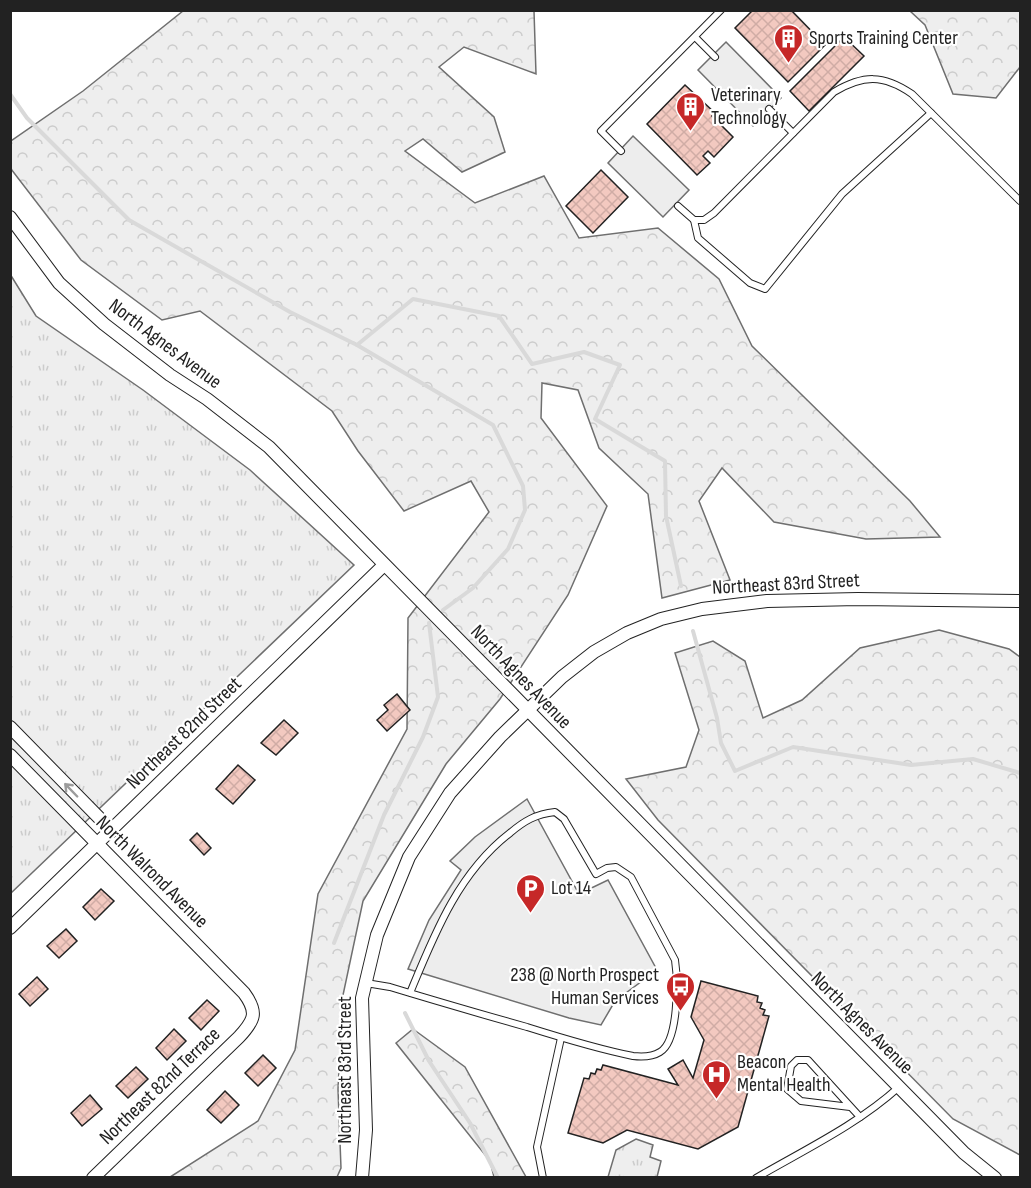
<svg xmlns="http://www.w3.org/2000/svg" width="1031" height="1188" viewBox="0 0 1031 1188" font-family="'Sofia Sans Condensed',sans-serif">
<defs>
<pattern id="grass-tufts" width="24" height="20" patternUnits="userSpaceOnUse" patternTransform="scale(1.5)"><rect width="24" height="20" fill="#eee"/><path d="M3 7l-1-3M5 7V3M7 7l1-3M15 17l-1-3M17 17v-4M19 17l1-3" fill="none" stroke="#ccc"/></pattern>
<pattern id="forest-crowns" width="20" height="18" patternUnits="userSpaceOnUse" patternTransform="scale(1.5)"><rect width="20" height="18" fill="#eee"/><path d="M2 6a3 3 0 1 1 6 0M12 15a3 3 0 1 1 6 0" fill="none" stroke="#ccc"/></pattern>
<pattern id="building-cross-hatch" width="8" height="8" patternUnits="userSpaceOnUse" patternTransform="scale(1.5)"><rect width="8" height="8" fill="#f3c9c0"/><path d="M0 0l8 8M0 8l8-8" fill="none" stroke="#d0aca5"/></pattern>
</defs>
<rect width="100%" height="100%" fill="#fff"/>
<g fill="url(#grass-tufts)" stroke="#6f6f6f" stroke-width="1.5">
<path d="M10,274L36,316L143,390L250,470L354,565L11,893Z"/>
<path d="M636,1139L653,1145L650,1157L661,1161L657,1177H608L616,1150Z"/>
</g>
<g fill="url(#forest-crowns)" stroke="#6f6f6f" stroke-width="1.5">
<path d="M183,11H534L536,74L464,47L439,67L494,117L505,152L462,172L423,139L405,151L475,203L544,176L579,238L658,228L719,279L752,346L910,501L940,537L866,539L774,522L722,468L699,501L730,580L662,598L648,494L599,448L578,390L542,383L541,418L607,506L568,595L500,699L446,764L363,901L343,995L338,1089L341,1168L337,1177H170L258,1121L295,1050L318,894L407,729L408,618L489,512L471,481L404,511L358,451L332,411L200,311L162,320L81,260L11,169V141L83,91Z"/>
<path d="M910,11H1020V67L996,98L953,94L925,25Z"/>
<path d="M939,630L1009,649L1020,657V1155L953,1119L658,820L626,779L686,767L699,730L675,653L713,641L745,661L763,718L802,700L860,648Z"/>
<path d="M413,1029L465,1067L526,1177H494L490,1161L396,1043Z"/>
</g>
<g fill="#ededed" stroke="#6f6f6f" stroke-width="1.5">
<path d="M726,42L781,98L753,126L698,70Z"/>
<path d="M633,136L689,190L663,217L608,163Z"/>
<path d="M527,799L579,894L608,880L657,970L615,1001L601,1025L569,1018L408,969L429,920L461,870L450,861L475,837Z"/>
</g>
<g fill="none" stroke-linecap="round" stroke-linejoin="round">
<g stroke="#d9d9d9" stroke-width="4">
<path d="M10,94L27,118L129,220L290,312L357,345L413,299L499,316L532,364L584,352L620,365L595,419L665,461L666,516L681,586"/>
<path d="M357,345L493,425L523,486L525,510L508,549L473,588L443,610"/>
<path d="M693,631L717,718L721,743L735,771L793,747L911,765L973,759L1020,773"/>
<path d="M334,943L384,815L423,737L438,697L429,623"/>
<path d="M405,1013L429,1061L470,1123L498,1178"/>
</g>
</g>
<g fill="url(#building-cross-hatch)" stroke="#222" stroke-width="1.5">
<path d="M753,10H791L825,45L788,82L735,28Z"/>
<path d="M844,37L864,56L809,111L790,91Z"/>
<path d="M685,85L715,113L712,116L733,137L714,157L708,151L703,156L710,163L697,175L647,124Z"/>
<path d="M601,170L628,197L593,233L566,206Z"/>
<path d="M397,694L410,710L387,731L377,720L388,710L384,705Z"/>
<path d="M284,720L298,733L276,755L261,743Z"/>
<path d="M238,765L255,780L233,804L216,789Z"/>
<path d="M197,833L211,848L204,855L190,840Z"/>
<path d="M101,889L114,901L95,920L83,907Z"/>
<path d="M66,929L77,941L59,958L47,946Z"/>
<path d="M37,977L48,989L30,1006L19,994Z"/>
<path d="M701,981L758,996L757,1002L762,1003L760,1008L765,1010L763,1015L769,1016L738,1127L698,1149L627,1130L603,1143L568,1133L584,1078L589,1079L591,1073L595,1074L597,1069L601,1070L603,1065L678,1085L668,1069L683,1060L693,1078L704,1040L691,1017Z"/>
<path d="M207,1000L219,1011L201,1030L189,1018Z"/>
<path d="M174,1029L186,1041L167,1060L156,1048Z"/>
<path d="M263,1055L276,1068L258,1086L245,1073Z"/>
<path d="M136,1067L148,1079L128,1098L116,1086Z"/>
<path d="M225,1091L239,1105L221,1123L207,1110Z"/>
<path d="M90,1095L102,1109L82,1126L71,1113Z"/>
</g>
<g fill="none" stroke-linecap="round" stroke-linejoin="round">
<defs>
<g id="lane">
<path d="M695,37L715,57"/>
<path d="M769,109L793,133"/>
<path d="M621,151L601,131L721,10"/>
<path d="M678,206L694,220H704L714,213L834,92C863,75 883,74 912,94L1020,201"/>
<path d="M694,220L698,238L750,283L765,289L842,194L931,113"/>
<path d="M366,983L390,987C436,1001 481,1014 527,1027C562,1038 598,1049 633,1056C642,1057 652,1057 660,1052C679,1041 678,980 675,960L631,877L616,867L607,868L596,874L564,819L555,812C536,814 524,821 510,833C458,873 434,935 410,993"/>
<path d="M850,1107L801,1101L787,1089L791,1066L797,1060H808L860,1117"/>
<path d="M543,1178L537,1147L561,1038"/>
<path d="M756,1178C804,1150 857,1125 899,1087"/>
</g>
<g id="street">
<path d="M10,217L59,283L104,324L170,375L207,399L269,447L899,1087L964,1153L995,1178"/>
<path d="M10,727L112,831"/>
<path d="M10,755L244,993C258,1012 255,1020 239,1037L93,1178"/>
<path d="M10,928L384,565"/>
<path d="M362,1178L366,1130L362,998L377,935L409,857L450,793L500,737L562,677L594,652L627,633L661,619L702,609L767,601L858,599L1020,601"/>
</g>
</defs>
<use href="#lane" stroke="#222" stroke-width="8"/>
<use href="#street" stroke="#222" stroke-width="14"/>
<use href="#lane" stroke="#fff" stroke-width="6"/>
<use href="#street" stroke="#fff" stroke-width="12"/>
</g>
<defs><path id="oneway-shaft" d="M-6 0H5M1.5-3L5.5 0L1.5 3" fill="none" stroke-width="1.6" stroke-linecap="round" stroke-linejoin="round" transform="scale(1.5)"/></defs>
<use stroke="#9c9c9c" href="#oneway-shaft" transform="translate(71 790) rotate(-134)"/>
<defs>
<symbol id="building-pin" viewBox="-11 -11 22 30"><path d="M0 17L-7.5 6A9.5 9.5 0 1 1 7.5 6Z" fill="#c62828" stroke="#fff"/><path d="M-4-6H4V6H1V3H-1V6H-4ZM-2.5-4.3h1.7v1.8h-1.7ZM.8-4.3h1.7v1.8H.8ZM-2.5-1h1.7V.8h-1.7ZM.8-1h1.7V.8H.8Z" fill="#fff"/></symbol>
<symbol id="parking-pin" viewBox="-11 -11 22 30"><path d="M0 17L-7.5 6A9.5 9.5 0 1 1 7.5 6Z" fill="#c62828" stroke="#fff"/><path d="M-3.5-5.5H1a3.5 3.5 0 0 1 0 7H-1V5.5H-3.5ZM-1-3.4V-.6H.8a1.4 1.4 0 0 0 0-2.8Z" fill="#fff"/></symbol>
<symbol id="bus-pin" viewBox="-11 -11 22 30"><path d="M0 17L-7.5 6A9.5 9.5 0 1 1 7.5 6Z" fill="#c62828" stroke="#fff"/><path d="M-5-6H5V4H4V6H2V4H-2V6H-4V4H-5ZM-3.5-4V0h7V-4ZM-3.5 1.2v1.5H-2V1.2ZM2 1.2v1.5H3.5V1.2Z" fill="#fff"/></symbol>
<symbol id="hospital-pin" viewBox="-11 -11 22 30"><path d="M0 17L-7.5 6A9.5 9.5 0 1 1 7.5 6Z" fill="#c62828" stroke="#fff"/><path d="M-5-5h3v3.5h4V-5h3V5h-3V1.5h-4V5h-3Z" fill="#fff"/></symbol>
</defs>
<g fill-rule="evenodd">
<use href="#building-pin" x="772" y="22" width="33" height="45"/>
<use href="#building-pin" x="674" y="90" width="33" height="45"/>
<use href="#parking-pin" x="514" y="872" width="33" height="45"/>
<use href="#bus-pin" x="664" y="970" width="33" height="45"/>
<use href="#hospital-pin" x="700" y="1058" width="33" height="45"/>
</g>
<g text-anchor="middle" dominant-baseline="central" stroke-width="4.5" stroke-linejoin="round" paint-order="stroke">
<g font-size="20" fill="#222" stroke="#fff" text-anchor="start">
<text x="809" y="38">Sports Training Center</text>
<text x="711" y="95">Veterinary<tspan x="711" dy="23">Technology</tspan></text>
<text x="551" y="888">Lot 14</text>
<text x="659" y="975" text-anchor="end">238 @ North Prospect<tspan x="659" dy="23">Human Services</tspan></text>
<text x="737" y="1062">Beacon<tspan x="737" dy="23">Mental Health</tspan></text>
</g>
<g font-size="20" fill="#222" stroke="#fff">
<text transform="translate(165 344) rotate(37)">North Agnes Avenue</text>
<text transform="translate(786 584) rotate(-3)">Northeast 83rd Street</text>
<text transform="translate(521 677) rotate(46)">North Agnes Avenue</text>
<text transform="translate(184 733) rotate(-44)">Northeast 82nd Street</text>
<text transform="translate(152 872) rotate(45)">North Walrond Avenue</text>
<text transform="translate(862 1023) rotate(45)">North Agnes Avenue</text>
<text transform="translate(345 1070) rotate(-90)">Northeast 83rd Street</text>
<text transform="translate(160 1086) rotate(-44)">Northeast 82nd Terrace</text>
</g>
</g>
<rect width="1031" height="1188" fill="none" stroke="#222222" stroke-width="24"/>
</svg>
